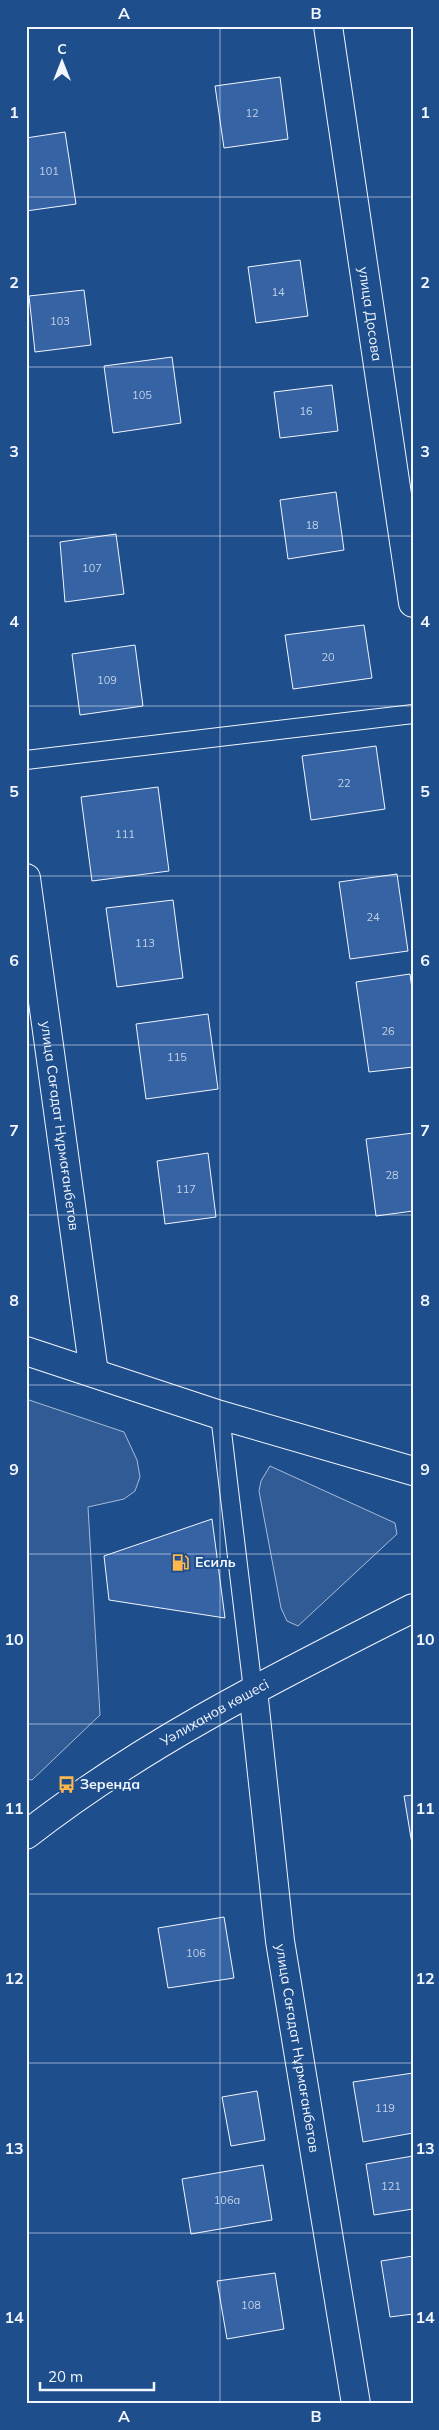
<svg xmlns="http://www.w3.org/2000/svg" width="439" height="2430" viewBox="0 0 439 2430" font-family="Mulish,sans-serif">
<rect width="100%" height="100%" fill="#1f4e8c"/>
<g fill="#305b95" stroke="#a8bbd7">
<path d="M26,1399L124,1432L137,1460L140,1477L135,1491L124,1499L88,1507L100,1715L32,1780L26,1779Z"/>
<path d="M270,1466L395,1523L397,1534L298,1626L287,1621L281,1608L259,1491L261,1481Z"/>
</g>
<g fill="#3563a3" stroke="#f2f6ff">
<path d="M280,77L288,139L224,148L215,86Z"/>
<path d="M65,132L76,204L26,211V138Z"/>
<path d="M300,260L308,316L256,323L248,267Z"/>
<path d="M84,290L91,345L35,352L29,296Z"/>
<path d="M172,357L181,423L113,433L104,366Z"/>
<path d="M332,385L338,431L280,438L274,392Z"/>
<path d="M336,492L344,550L288,559L280,500Z"/>
<path d="M116,534L124,594L65,602L60,542Z"/>
<path d="M364,625L372,678L293,689L285,635Z"/>
<path d="M135,645L143,706L80,715L72,654Z"/>
<path d="M376,746L385,809L311,820L302,756Z"/>
<path d="M158,787L169,871L92,881L81,797Z"/>
<path d="M397,874L408,951L350,959L339,882Z"/>
<path d="M173,900L183,978L117,987L106,908Z"/>
<path d="M410,974L413,996V1067L369,1072L356,982Z"/>
<path d="M208,1014L218,1089L146,1099L136,1024Z"/>
<path d="M413,1133V1211L376,1216L366,1139Z"/>
<path d="M208,1153L216,1217L165,1224L157,1161Z"/>
<path d="M212,1519L225,1618L109,1600L104,1556Z"/>
<path d="M413,1795V1850L404,1796Z"/>
<path d="M224,1917L234,1978L168,1988L158,1928Z"/>
<path d="M413,2073V2133L363,2142L353,2082Z"/>
<path d="M257,2091L265,2140L231,2146L222,2097Z"/>
<path d="M413,2156V2209L374,2215L366,2164Z"/>
<path d="M263,2165L272,2220L191,2234L182,2179Z"/>
<path d="M413,2256V2314L390,2317L381,2261Z"/>
<path d="M275,2273L284,2329L227,2339L217,2281Z"/>
</g>
<g fill="none" stroke-linecap="round" stroke-linejoin="round">
<defs>
<g id="lane">
<path d="M26,760L413,714"/>
<path d="M220,1415L253,1690"/>
</g>
<g id="street">
<path id="s1" d="M328,26L413,603"/>
<path id="s2" d="M26,878L94,1373"/>
<path id="s3" d="M253,1690L280,1941L356,2404"/>
</g>
<path id="secondary" d="M26,1351L220,1415L413,1471"/>
<g id="primary">
<path id="s4" d="M26,1835C145,1742 279,1676 413,1608"/>
</g>
</defs>
<use href="#lane" stroke="#f2f6ff" stroke-width="20"/>
<use href="#street" stroke="#f2f6ff" stroke-width="30"/>
<use href="#secondary" stroke="#f2f6ff" stroke-width="30"/>
<use href="#primary" stroke="#f2f6ff" stroke-width="30"/>
<use href="#lane" stroke="#1f4e8c" stroke-width="18"/>
<use href="#street" stroke="#1f4e8c" stroke-width="28"/>
<use href="#secondary" stroke="#1f4e8c" stroke-width="28"/>
<use href="#primary" stroke="#1f4e8c" stroke-width="28"/>
</g>
<path fill="none" stroke="#f2f6ff" stroke-width="1" stroke-opacity="0.55" d="M220,26V2404M26,197H413M26,367H413M26,536H413M26,706H413M26,876H413M26,1045H413M26,1215H413M26,1385H413M26,1554H413M26,1724H413M26,1894H413M26,2063H413M26,2233H413"/>
<defs>
<symbol id="fuel-bare" viewBox="-9 -9 18 18"><path d="M-5.5-6h7V0h2V4h1.3V-2.5L3-4.5l.8-.8L6-3V5H2.5V1h-1V6h-7ZM-4.2-4.7v3.2H.2V-4.7Z" fill="#ffb74d" stroke="#1f4e8c" stroke-width="2.5" paint-order="stroke"/></symbol>
<symbol id="bus-bare" viewBox="-9 -9 18 18"><path d="M-5-6H5V4H4V6H2V4H-2V6H-4V4H-5ZM-3.5-4V0h7V-4ZM-3.5 1.2v1.5H-2V1.2ZM2 1.2v1.5H3.5V1.2Z" fill="#ffb74d" stroke="#1f4e8c" stroke-width="2.5" paint-order="stroke"/></symbol>
</defs>
<g fill-rule="evenodd">
<use href="#fuel-bare" x="168" y="1550" width="25" height="25"/>
<use href="#bus-bare" x="54" y="1772" width="25" height="25"/>
</g>
<g text-anchor="middle" dominant-baseline="central" stroke-width="4" stroke-linejoin="round" paint-order="stroke">
<g font-size="11" fill="#c3d1e8">
<text x="252" y="113">12</text>
<text x="49" y="171">101</text>
<text x="278" y="292">14</text>
<text x="60" y="321">103</text>
<text x="142" y="395">105</text>
<text x="306" y="411">16</text>
<text x="312" y="525">18</text>
<text x="92" y="568">107</text>
<text x="328" y="657">20</text>
<text x="107" y="680">109</text>
<text x="344" y="783">22</text>
<text x="125" y="834">111</text>
<text x="373" y="917">24</text>
<text x="145" y="943">113</text>
<text x="388" y="1031">26</text>
<text x="177" y="1057">115</text>
<text x="392" y="1175">28</text>
<text x="186" y="1189">117</text>
<text x="196" y="1953">106</text>
<text x="385" y="2108">119</text>
<text x="391" y="2186">121</text>
<text x="227" y="2200">106а</text>
<text x="251" y="2305">108</text>
</g>
<g font-size="14" fill="#f2f6ff" stroke="#1f4e8c">
<text stroke="none"><textPath href="#s1" startOffset="291">улица Досова</textPath></text>
<text stroke="none"><textPath href="#s2" startOffset="250">улица Сағадат Нұрмағанбетов</textPath></text>
<text stroke="none"><textPath href="#s4" startOffset="225">Уәлиханов көшесі</textPath></text>
<text stroke="none"><textPath href="#s3" startOffset="361">улица Сағадат Нұрмағанбетов</textPath></text>
</g>
<g font-size="14" font-weight="bold" fill="#f2f6ff" stroke="#1f4e8c" text-anchor="start">
<text x="195" y="1562">Есиль</text>
<text x="80" y="1784">Зеренда</text>
</g>
</g>
<rect width="439" height="2430" fill="none" stroke="#1f4e8c" stroke-width="55"/>
<g transform="translate(62 62)" stroke="#1f4e8c" stroke-width="4" paint-order="stroke">
<path d="M0-4L9 19L0 12L-9 19Z" fill="#f2f6ff"/>
<text y="-8" font-size="14" font-weight="bold" text-anchor="middle" fill="#f2f6ff">С</text>
</g>
<path d="M40 2382v8h114v-8" fill="none" stroke="#f2f6ff" stroke-width="2.5"/>
<text x="48" y="2382" font-size="15" fill="#f2f6ff" stroke="#1f4e8c" stroke-width="4" paint-order="stroke">20 m</text>
<rect x="28" y="28" width="384" height="2374" fill="none" stroke="#f2f6ff" stroke-width="2"/>
<g font-size="16" text-anchor="middle" font-weight="bold" fill="#f2f6ff">
<text x="124" y="19">A</text>
<text x="316" y="19">B</text>
<text x="14" y="118">1</text>
<text x="425" y="118">1</text>
<text x="14" y="288">2</text>
<text x="425" y="288">2</text>
<text x="14" y="457">3</text>
<text x="425" y="457">3</text>
<text x="14" y="627">4</text>
<text x="425" y="627">4</text>
<text x="14" y="797">5</text>
<text x="425" y="797">5</text>
<text x="14" y="966">6</text>
<text x="425" y="966">6</text>
<text x="14" y="1136">7</text>
<text x="425" y="1136">7</text>
<text x="14" y="1306">8</text>
<text x="425" y="1306">8</text>
<text x="14" y="1475">9</text>
<text x="425" y="1475">9</text>
<text x="14" y="1645">10</text>
<text x="425" y="1645">10</text>
<text x="14" y="1814">11</text>
<text x="425" y="1814">11</text>
<text x="14" y="1984">12</text>
<text x="425" y="1984">12</text>
<text x="14" y="2154">13</text>
<text x="425" y="2154">13</text>
<text x="14" y="2323">14</text>
<text x="425" y="2323">14</text>
<text x="124" y="2422">A</text>
<text x="316" y="2422">B</text>
</g>
</svg>
